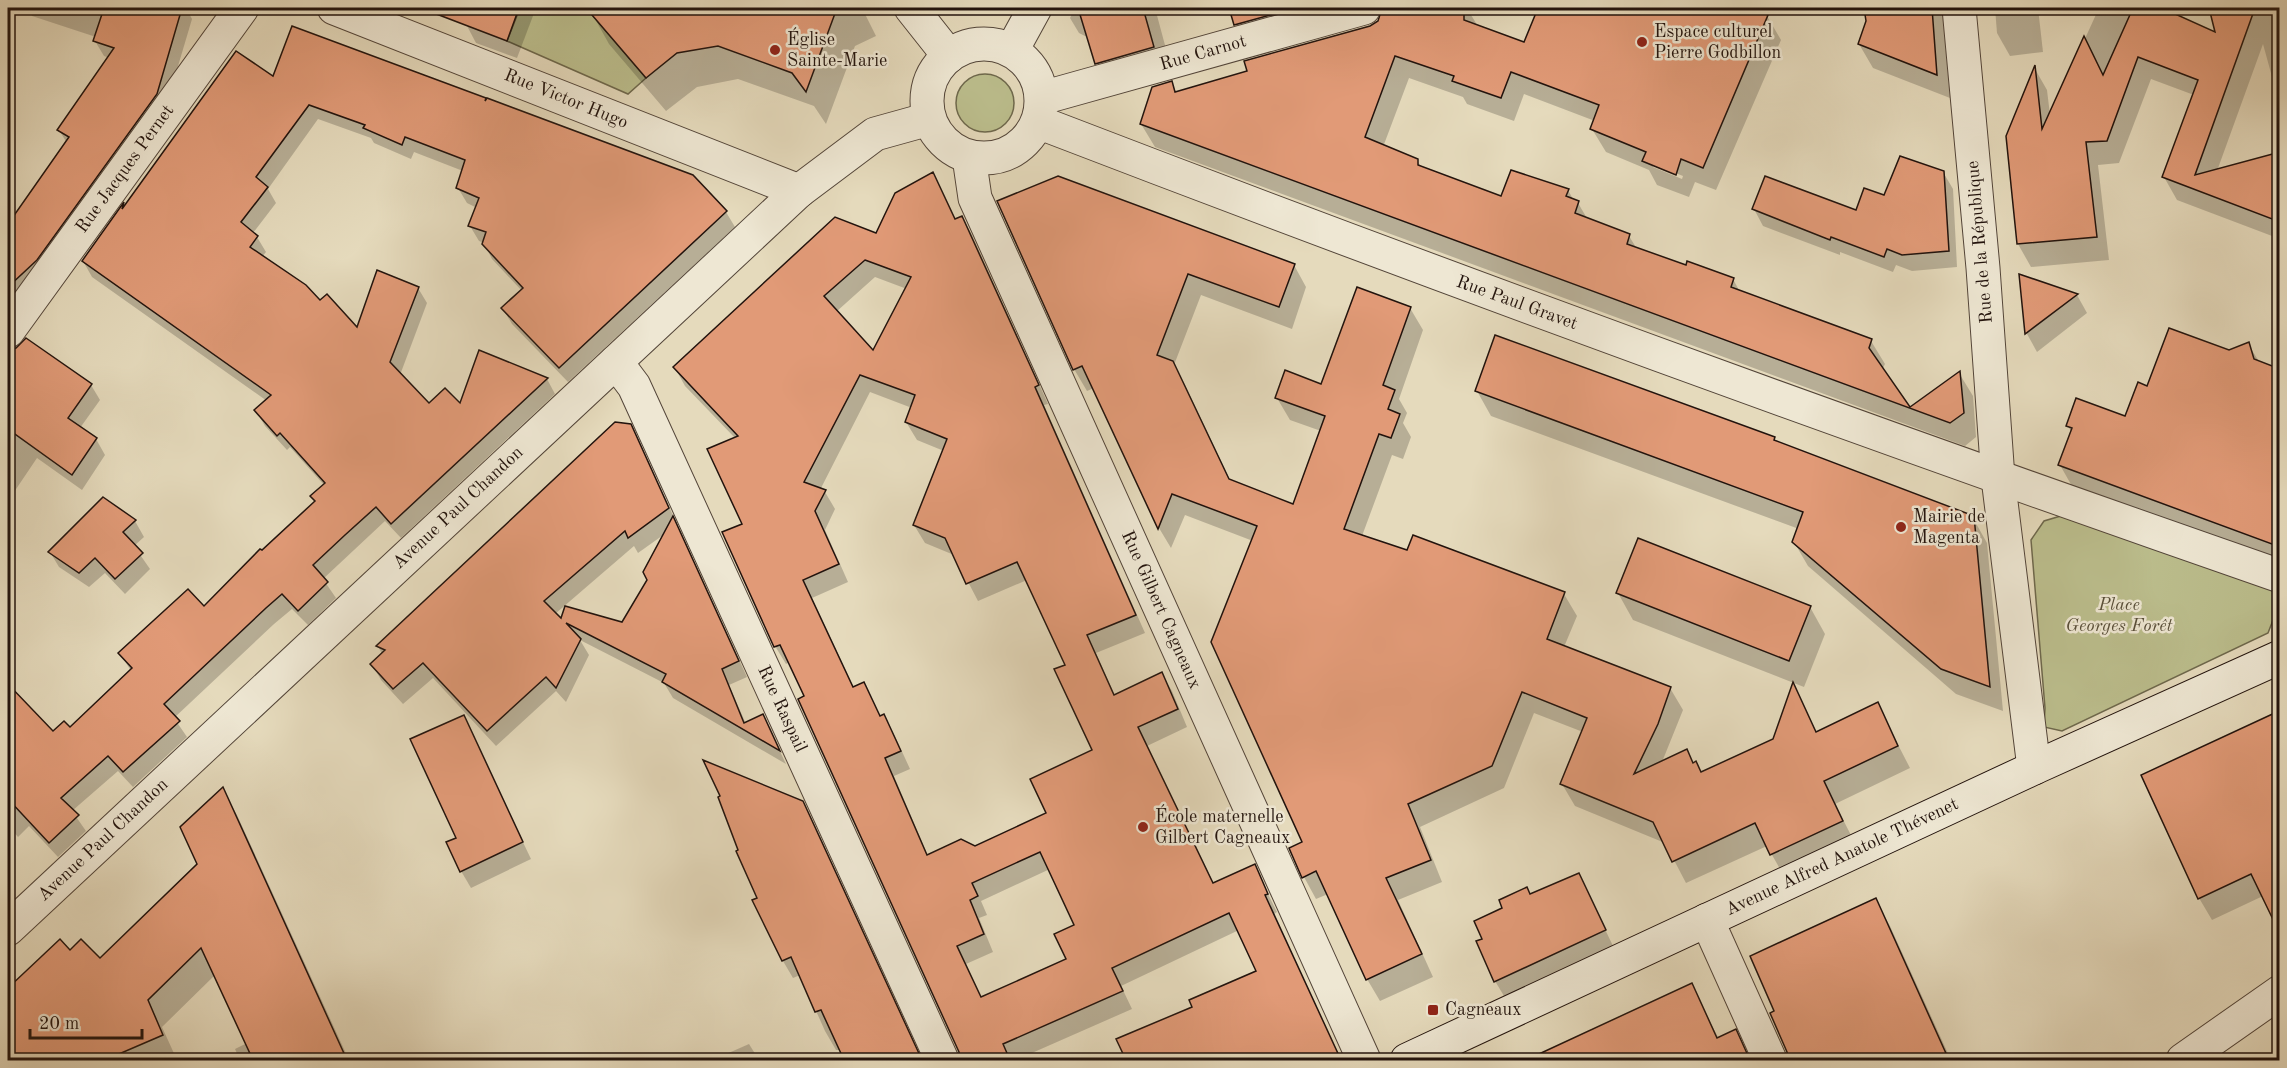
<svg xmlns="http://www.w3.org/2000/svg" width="2287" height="1068" viewBox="0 0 2287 1068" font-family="'Old Standard TT',serif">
<rect width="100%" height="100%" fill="#e5dabc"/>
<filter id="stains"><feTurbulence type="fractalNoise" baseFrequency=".00333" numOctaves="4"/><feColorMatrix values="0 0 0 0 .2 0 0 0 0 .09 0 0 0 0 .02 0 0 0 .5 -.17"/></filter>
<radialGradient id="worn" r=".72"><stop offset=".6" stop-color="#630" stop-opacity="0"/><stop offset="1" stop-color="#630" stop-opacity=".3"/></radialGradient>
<g fill="#bbbd8c" stroke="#6e684c" stroke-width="1.5">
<path d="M520,8H591L588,10L646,78L628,94L507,41Z"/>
<circle cx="985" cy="103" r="29"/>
<path d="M2074,512L2279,587L2278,607L2268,633L2062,731L2044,727L2045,708L2031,540L2044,521Z"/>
</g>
<g fill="#0003" fill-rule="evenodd">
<path d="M27,8H186L192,19L165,110L8,323V227L67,143L59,130L109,58L104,56L95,41L96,37L32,16Z"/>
<path d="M472,8H536L517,58L476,43L466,24Z"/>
<path d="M593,8H862L876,36L855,46L826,124L814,106L738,79L697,87L666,111L609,44L590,10Z"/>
<path d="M1075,8H1155L1169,60L1105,78L1097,63L1089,38L1079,33L1070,18Z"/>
<path d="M1231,8H1467L1477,25L1525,44L1539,8H1749L1767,16L1781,40L1716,190L1695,182L1689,197L1657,185L1649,170L1606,152L1592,129L1595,121L1524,94L1514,121L1467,104L1463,97L1409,78L1383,147L1417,160L1421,167L1502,198L1568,190L1574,201L1578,203L1588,220L1629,236L1637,249L1687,267L1733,279L1740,292L1871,341L1885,364L1882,370L1910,409L1959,373L1973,396L1976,437L1965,446L1155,147L1141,124L1171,83L1177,93L1249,72L1370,27L1379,22L1383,13H1374L1249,48L1235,24ZM1653,164L1683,176L1682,179L1653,167Z"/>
<path d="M1866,8H1942L1950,98L1873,68L1859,44L1868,22Z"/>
<path d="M1995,8H2038L2043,52L2010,56L1997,33Z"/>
<path d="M2099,8H2158L2217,34L2210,8H2280V106L2263,44L2217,171L2280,153V239L2177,200L2164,177L2194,95L2151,79L2119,163L2098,165L2109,260L2031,267L2018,244L2008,136L2035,69L2047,90L2050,115Z"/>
<path d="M274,79L484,99L726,212L735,227L568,382L512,324L503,309L522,291L492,259L484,243L479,241L470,226L477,208L467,203L458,188L463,171L414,152L411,159L374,143L371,138L318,119L268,189L276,203L253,233L257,237L266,252L262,257L357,330L418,288L427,303L400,375L429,406H460L547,379L555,394L401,538L385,521L323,579L336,598L308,625L292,609L274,624L174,718L187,737L133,787L118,771L72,811L86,831L58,857L29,826L18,837L8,825V705L18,696L53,733L70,729L131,671L120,653L203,608L315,503L311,497L324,485L290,447L287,450L265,426L256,411L267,401L92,277L83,261L124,205L125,207Z"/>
<path d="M1943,172L1953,189L1957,267L1912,271L1896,265L1893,272L1840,252V255L1763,226L1754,209L1857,212Z"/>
<path d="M933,174L956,220L962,217L972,235L1048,404L1044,405L1145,633L1096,653L1115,696L1162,674L1172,691L1187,727L1147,746L1214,884L1254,866L1277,912L1274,914L1341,1060H1114L1125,1055L1194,1008L1258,971L1239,930L1121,986L1132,1009L1016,1060H962L961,1052L790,662L786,664L775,646L744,525L735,438L685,386L675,368L877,235ZM875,277L907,289L873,353L836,312ZM870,392L912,408L906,422L917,440L944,451L914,525L925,543L954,555L978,601L1027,580L1067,666L1094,750L1048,814L975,848L928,856L894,776L910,769L894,734L883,716L881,717L863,684L854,688L812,598L848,582L825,530L835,509L825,492L820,490ZM1050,869L1076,925L1068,960L982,999L966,964L993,952L979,918L987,915L981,901Z"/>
<path d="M999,202L1294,265L1306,287L1292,329L1201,295L1174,365L1185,385L1231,482L1293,506L1321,431L1290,420L1277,398L1322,386L1410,308L1423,330L1399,399L1407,413L1403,423L1411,437L1403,459L1392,455L1362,536L1408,552L1564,594L1577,616L1564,647L1670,688L1683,710L1662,762L1686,751L1701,774L1775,740L1794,686L1817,733L1877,704L1910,768L1835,804L1855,843L1784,876L1767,846L1686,883L1665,843L1575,806L1562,784L1583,732L1534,713L1504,788L1420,827L1442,882L1398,900L1433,977L1380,1001L1367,979L1328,894L1316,899L1304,877V843L1253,541L1185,515L1171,548L1159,528L1094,388L1087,391L1074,369Z"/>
<path d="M2021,276L2077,295L2087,313L2037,352L2027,334Z"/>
<path d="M2248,344L2260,363L2280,371V564L2073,488L2060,465L2072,433L2068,426L2126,418L2148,388Z"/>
<path d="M16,350L91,385L100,400L80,428L96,439L105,455L82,490L37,458L8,501V351Z"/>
<path d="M1477,391L1774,439L1776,443L1973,518L1987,543L2003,711L1956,694L1808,566L1794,542L1799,529L1491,416Z"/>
<path d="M630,425L639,441L747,677L729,685L746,724L763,716L786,764L673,698L664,683L580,640L589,655L566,702L556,691L496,746L433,678L403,704L381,680L372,664L382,654L378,646ZM666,533L648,580L623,624L561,620L555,614L634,546L638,553Z"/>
<path d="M104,499L135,521L144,537L134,546L150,569L125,594L105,573L89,587L59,567L50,552Z"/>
<path d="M1618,593L1810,607L1825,634L1804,687L1633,620Z"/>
<path d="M2280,713V930L2263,896L2212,920L2199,898L2143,776Z"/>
<path d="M463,717L531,859L471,888L461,871Z"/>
<path d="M223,790L237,815L349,1060H240L235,1049L247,1043L215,975L162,1027L177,1060H8L11,1059L8,1053V1007L70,952L100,960L199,864Z"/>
<path d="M802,802L813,821L922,1060H846L841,1050H836L825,1031L800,975L793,978L783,961L754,901L759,898Z"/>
<path d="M1579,875L1613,946L1504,996L1495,981L1484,939L1530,896Z"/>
<path d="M1875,900L1890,926L1951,1060H1790L1789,1052Z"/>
<path d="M1691,985L1719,1039L1735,1031L1751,1060H1552L1548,1051Z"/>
<path d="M749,1044L759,1060H726L724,1055Z"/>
</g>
<g fill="#e19a77" stroke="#22130d" stroke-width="1.5" fill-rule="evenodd">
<path d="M104,8H182L157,94L37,260L8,287V224L69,137L57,130L114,48L93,41Z"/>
<path d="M427,8H519L507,41L426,10Z"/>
<path d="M586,8H837L806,92L792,73L718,46L677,53L646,78Z"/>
<path d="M1078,8H1143L1154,47L1095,64Z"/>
<path d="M1229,8H1296L1234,25Z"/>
<path d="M1382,8H1464V20L1524,42L1538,8H1753L1768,15L1703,168L1681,159L1676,175L1642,161L1646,152L1590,129L1599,105L1511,72L1501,98L1452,81L1454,76L1395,56L1365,137L1418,159V165L1501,196L1511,170L1569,189L1566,196L1579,201L1575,213L1630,234L1627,244L1686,265L1687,261L1734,278L1731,287L1872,339L1869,348L1910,407L1960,371L1964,413L1950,423L1140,124L1152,87L1172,81L1175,92L1247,71L1244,61L1370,26L1378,21Z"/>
<path d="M1864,8H1932L1937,75L1858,44L1866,21Z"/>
<path d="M2133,8H2162L2215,32L2209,8H2255L2195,175L2280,152V222L2162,177L2198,80L2138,57L2107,141L2086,142L2097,237L2017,244L2006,136L2035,65L2042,129L2084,36L2103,75Z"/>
<path d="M292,26L486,98L485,101L487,98L693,175L727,211L559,368L501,308L523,288L482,244L486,232L468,226L479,198L456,188L465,160L405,137L402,145L363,128L365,125L309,105L256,177L268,187L241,222L258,236L250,247L306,285L320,300L327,294L357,327L377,270L419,287L390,362L429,403L445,388L460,403L479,350L548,378L391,524L376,507L345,535L313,565L328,582L298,611L282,594L266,608L164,704L180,721L123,772L108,756L61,798L79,815L49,843L8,799V684L53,731L64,721L70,727L132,668L118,653L188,589L204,606L260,549L262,550L315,501L310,496L325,483L280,433L277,436L254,410L271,395L82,261L124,202L122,209L236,51L273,76Z"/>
<path d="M1900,156L1944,171L1949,251L1902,255L1887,249L1884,257L1831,237L1830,240L1752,209L1765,176L1856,210L1864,188L1884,195Z"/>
<path d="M933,172L955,219L962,216L1039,385L1035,387L1136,615L1087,635L1114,695L1162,672L1178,709L1138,727L1213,883L1255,864L1268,894L1265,895L1341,1060H1126L1116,1039L1192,1007L1189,1000L1256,971L1229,913L1112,968L1123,991L1003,1044L1010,1060H961L959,1052L798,699L804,696L780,645L774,647L722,532L742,524L707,449L738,436L673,367L835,217L876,233L895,193ZM865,260L911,277L873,350L824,296ZM860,375L915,395L905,422L947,439L913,525L945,538L966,584L1017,562L1065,665L1054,669L1092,750L1030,779L1046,813L975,846L961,839L927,855L885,758L901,751L884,714L880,716L864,682L853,687L803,580L839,564L815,511L826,490L804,482ZM1040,852L1074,925L1054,934L1066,959L981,997L957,946L984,934L970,900L978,896L972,883Z"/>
<path d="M1058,176L1295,264L1279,307L1188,274L1157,355L1173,361L1229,479L1293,504L1325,416L1275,398L1285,370L1321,384L1357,287L1411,307L1383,385L1395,390L1388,409L1400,414L1391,438L1379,434L1344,529L1407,550L1413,535L1565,592L1547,639L1671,687L1658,724L1634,774L1687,749L1693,763L1696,761L1701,772L1773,739L1793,682L1816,732L1878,702L1898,746L1824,781L1843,821L1770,855L1755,823L1672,862L1653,822L1560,784L1587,718L1522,692L1492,766L1408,804L1431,860L1386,878L1422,954L1366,980L1316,871L1302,878L1289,848L1302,842L1211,642L1257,526L1172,494L1158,529L1082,366L1073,370L997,201Z"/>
<path d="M2019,274L2078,294L2025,334Z"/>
<path d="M2169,328L2229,350L2249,342L2254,359L2280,369V547L2058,465L2072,428L2066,426L2076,398L2125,416L2138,382L2147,386Z"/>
<path d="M1495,335L1775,437L1774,440L1974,516L1990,687L1941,669L1792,542L1803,512L1475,391Z"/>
<path d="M26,338L92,384L68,418L97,438L72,475L8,429V350L16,348Z"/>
<path d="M615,422L631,424L669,508L628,538L625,531L544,601L561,618L565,606L622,622L647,580L643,572L673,516L739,661L722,669L744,723L763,714L780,751L662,682L666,674L566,623L581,639L556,688L546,677L487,731L423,663L393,689L370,664L385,650L376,646Z"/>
<path d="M103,497L136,520L123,532L143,553L115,579L95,558L79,573L48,552Z"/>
<path d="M1638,538L1811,606L1789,661L1616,593Z"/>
<path d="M2279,711V781L2280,934L2251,874L2198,899L2141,775Z"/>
<path d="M464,715L523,842L460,872L446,842L456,838L410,739Z"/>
<path d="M703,760L803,801L922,1060H844L821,1010L815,1012L791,957L782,961L752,900L757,898L736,851L738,850L718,797L720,796Z"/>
<path d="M223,787L347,1060H253L201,948L148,1000L163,1035L105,1060H8V988L60,939L70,950L81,939L100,958L197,864L180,827Z"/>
<path d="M1579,873L1606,930L1494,982L1476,941L1482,939L1474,921L1502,908L1499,900L1527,887L1530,894Z"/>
<path d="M1876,898L1949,1060H1789L1787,1052L1770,1013L1774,1011L1750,956Z"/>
<path d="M1692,983L1717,1038L1736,1029L1750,1060H1526Z"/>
</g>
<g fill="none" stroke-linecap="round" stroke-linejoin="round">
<defs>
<g id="minor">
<path d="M334,8L799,191"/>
<path d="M911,8L949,56"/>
<path d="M1959,8L1983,268L1998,478L2034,768"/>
<circle cx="984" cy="101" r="57"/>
<path d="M1012,50L1035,8"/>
<path d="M1042,98L1364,8"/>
<path d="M1038,122C1449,280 1863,431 2280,576"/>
<path d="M969,157L975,198L1364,1060"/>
<path d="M8,331L242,8"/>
<path d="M616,362L634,386L942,1060"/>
<path d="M1707,920L1770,1060"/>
<path d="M8,929L799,191L875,134L929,119"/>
<path d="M2183,1060L2280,992"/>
</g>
<path id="secondary" d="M1407,1060L2034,768L2280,657"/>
</defs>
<use href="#minor" stroke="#534539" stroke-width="35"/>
<use href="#secondary" stroke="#22130d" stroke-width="35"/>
<use href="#minor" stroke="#eee7d3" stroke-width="33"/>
<use href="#secondary" stroke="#eee7d3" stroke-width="33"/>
</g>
<g fill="#8f2418" stroke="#eee7d3" stroke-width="2">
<circle cx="1642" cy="42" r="6"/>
<circle cx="775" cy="50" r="6"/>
<circle cx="1901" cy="527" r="6"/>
<circle cx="1143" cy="827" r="6"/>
<rect x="1427" y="1004" width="12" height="12" rx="3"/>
</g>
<g text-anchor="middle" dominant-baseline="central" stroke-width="5" stroke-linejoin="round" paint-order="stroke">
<g font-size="18" fill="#22130d" stroke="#eee7d3" text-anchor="start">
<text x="1654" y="32">Espace culturel<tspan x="1654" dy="21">Pierre Godbillon</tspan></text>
<text x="787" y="40">Église<tspan x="787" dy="21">Sainte-Marie</tspan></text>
<text x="1913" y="517">Mairie de<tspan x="1913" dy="21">Magenta</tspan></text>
<text x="1155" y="817">École maternelle<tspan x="1155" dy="21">Gilbert Cagneaux</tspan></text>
<text x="1445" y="1010">Cagneaux</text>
</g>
<g font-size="18" fill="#22130d" stroke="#eee7d3">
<text transform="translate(1203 53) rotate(-16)">Rue Carnot</text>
<text transform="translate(566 99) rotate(22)">Rue Victor Hugo</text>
<text transform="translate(125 169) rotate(-54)">Rue Jacques Pernet</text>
<text transform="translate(1980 242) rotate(-95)">Rue de la République</text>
<text transform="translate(1517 303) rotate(20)">Rue Paul Gravet</text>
<text transform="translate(458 508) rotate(-43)">Avenue Paul Chandon</text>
<text transform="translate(1161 610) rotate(66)">Rue Gilbert Cagneaux</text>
<text transform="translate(782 709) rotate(65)">Rue Raspail</text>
<text transform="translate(103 840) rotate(-43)">Avenue Paul Chandon</text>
<text transform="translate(1842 857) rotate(-25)">Avenue Alfred Anatole Thévenet</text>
</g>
<g font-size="18" font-style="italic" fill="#584e39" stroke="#eee7d3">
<text x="2119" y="605">Place<tspan x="2119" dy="21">Georges Forêt</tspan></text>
</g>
</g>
<rect width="2287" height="1068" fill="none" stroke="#e5dabc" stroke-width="30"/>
<rect x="9" y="9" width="2269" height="1050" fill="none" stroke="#22130d" stroke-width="3"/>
<rect x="15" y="15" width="2257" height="1038" fill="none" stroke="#22130d" stroke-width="1.5"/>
<path d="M30 1029v9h112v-9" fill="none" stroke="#22130d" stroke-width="3"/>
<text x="39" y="1029" font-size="18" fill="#22130d" stroke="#eee7d3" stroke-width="4.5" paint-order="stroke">20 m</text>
<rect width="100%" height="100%" filter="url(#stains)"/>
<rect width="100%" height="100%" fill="url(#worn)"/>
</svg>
